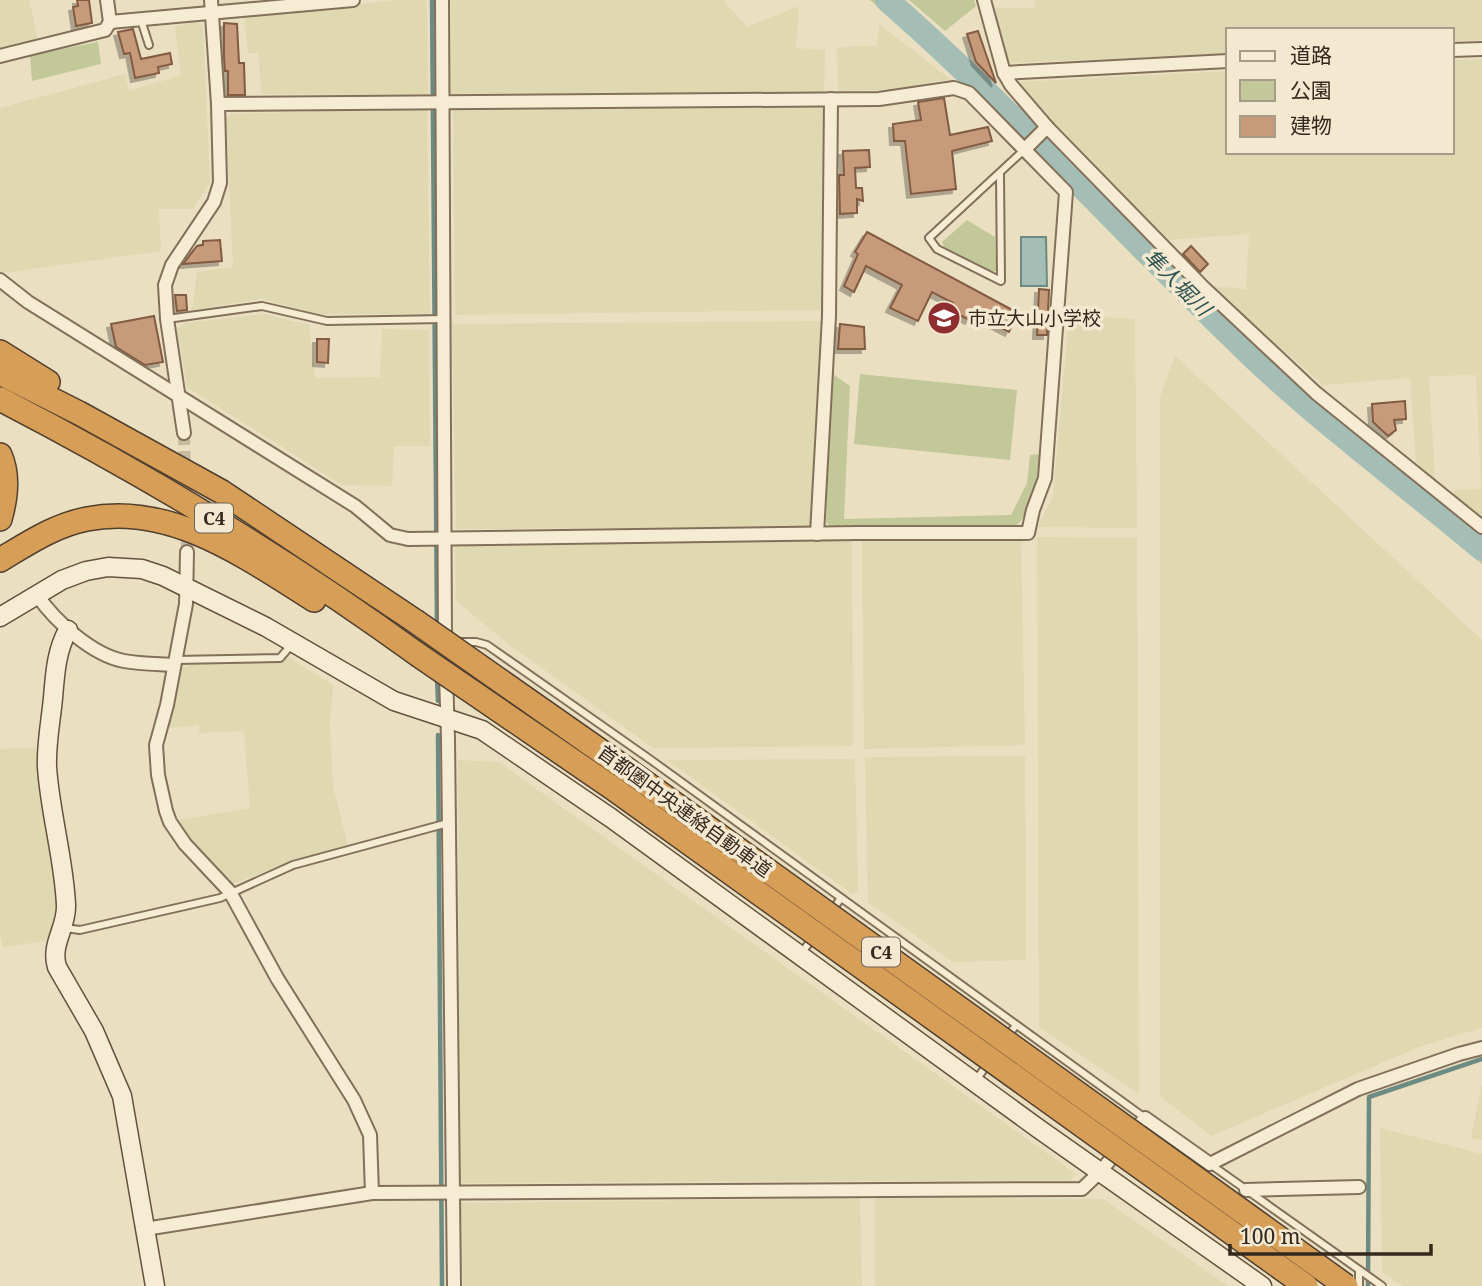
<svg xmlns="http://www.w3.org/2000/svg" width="1482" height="1286" viewBox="0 0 1482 1286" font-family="'Noto Serif','Noto Sans JP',serif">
<defs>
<filter id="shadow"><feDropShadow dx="-4" dy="4" stdDeviation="0" flood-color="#0004"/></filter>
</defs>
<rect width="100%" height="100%" fill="#ebdfc2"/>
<g fill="#e0d8b0">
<path d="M0,0H29L38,40L0,50Z"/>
<path d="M396,0H427L428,95L262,94L258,53H248L244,17Z"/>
<path d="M451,0H723L747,27L799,6L796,48L825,50L824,93L450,94Z"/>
<path d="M1035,0H1482V40L1452,41V30H1228V54L1008,63L995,8H1035Z"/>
<path d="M198,21L203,27L210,183L192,209H159L161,251L4,273L0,270V108L125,74L129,91L181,75L175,27Z"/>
<path d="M879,25H880L950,79L889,90L838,91L837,47L877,46Z"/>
<path d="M1482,59V518L1455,495L1453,490L1481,489L1476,375L1429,376L1435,480L1416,463L1410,378L1323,385L1210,286L1246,289L1249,234L1166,240L1040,112L1016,82L1228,71V152H1452V60Z"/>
<path d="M823,104L822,310L455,315L453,109Z"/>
<path d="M427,108L430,314H318L262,299L192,310L197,272L233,267L226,118L232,114Z"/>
<path d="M265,314L309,325L315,378L380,377L382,329L429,330L430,446H394L392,486L342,485L187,387L177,329L185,323Z"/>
<path d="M1069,315L1135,319L1137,528L1038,527L1053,496Z"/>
<path d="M822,321L811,527L456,529L452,324Z"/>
<path d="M1175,356L1482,640V1028L1419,1047L1211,1136L1160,1096V397Z"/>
<path d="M1037,537L1137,538L1139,1094L1039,1027Z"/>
<path d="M852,539L853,746L653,748L511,646L456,601L455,544Z"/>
<path d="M1021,539L1025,745L864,749L862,540Z"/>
<path d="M288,657L333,685L330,724L333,786L348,846L287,863L233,884L188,838L178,820L250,808L244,731L199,733V725L165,728L182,669L188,665L274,661Z"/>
<path d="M39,747L59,911L46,941L3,947L0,934V749Z"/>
<path d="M1025,756L1026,960L953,962L868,902L865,757Z"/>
<path d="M855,759L858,891L852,894L667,760Z"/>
<path d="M458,760L499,762L1076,1174L1070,1180L460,1183Z"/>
<path d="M1482,1084V1140L1471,1138Z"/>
<path d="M1380,1128L1482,1154V1286H1402L1382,1272Z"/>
<path d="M875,1197L1103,1199L1228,1286H875Z"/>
<path d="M860,1198L862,1286H463L461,1203Z"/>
</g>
<g fill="#c2c897">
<path d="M870,0H879L935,47L1029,137L1026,140L1020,139L959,78Z"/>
<path d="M909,0H974L976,6L945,31Z"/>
<path d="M98,42L101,64L32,81L30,55Z"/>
<path d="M1048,139L1189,282L1288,374L1452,511L1449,514C1391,469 1334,424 1279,376C1197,302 1121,223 1044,143Z"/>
<path d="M1040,148L1139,251L1257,363L1445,520L1436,525L1266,383L1135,258L1034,154Z"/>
<path d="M967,220L995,237L996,271L990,272L945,249L942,242Z"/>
<path d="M831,373L850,386L844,519L1011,515L1027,483L1030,455L1042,454C1039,480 1036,506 1016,526L831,527L826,522Z"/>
<path d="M860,374L1017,390L1010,460L854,444Z"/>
<path d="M1451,527L1482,553V564L1446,534Z"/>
</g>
<path fill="#a4beb6" stroke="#6c8b83" stroke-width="2" d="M1021,237H1046L1047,286H1021Z"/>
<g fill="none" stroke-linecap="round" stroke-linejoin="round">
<g stroke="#6c8b83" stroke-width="4.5">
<path d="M432,0L437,627"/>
<path d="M437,678L438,701"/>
<path d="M438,735L442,1286"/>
<path d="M1368,1286L1369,1097L1482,1059"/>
</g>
<path stroke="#a4beb6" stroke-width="24" d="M887,0C1017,114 1133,243 1258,362C1329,428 1408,487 1482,549"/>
</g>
<g fill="#c79a7a" stroke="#815b42" stroke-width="2" filter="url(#shadow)">
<path d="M77,0H89L92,23L76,26L73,7L78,6Z"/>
<path d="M224,23L237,24L239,63H244L245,95H228V71H225L224,57Z"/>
<path d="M133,29L141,59L170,53L172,64L158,67L159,73L135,78L130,53L124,54L118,32Z"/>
<path d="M978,31L996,83L976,62L967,34Z"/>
<path d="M944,98L950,135L988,127L992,141L952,151L956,189L911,194L905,141H894L893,124L921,120L918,102Z"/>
<path d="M869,150L870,167L855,168L856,188H862L863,201L857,199V213L840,214L839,175H844L843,151Z"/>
<path d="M867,232L1018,313L1009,332L973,313L969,320L950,310L953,303L932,292L918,321L890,308L902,285L866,266L854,292L844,286L858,254L855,252Z"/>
<path d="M220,240L222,261L183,264L197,246L203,245V241Z"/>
<path d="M1191,246L1208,264L1200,272L1183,254Z"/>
<path d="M1039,289L1049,290L1047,335H1037Z"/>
<path d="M175,295H186L187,310L177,311Z"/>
<path d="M154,316L163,362L145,365L116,347L111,324Z"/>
<path d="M840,324L864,327L865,349H838Z"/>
<path d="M317,339H329L328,363L317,362Z"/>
<path d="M1405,401L1406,419L1394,420L1396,430L1388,436L1373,422L1372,404Z"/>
</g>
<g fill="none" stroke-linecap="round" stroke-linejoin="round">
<path stroke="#c6bba1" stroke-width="12" stroke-dasharray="12 6" stroke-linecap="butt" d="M184,433L187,552"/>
<defs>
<g id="lane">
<path d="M141,20L149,45"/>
<path d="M1000,174L1001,281L937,249L929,238L1025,149"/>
<path d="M167,319L262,306L327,321L444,319"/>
<path d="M457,642H476L487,645L651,760L1145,1118"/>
<path d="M176,660L280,658L292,644"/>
<path d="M65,928L80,930L220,898L293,865L448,823"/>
<path d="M801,954L841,898"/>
<path d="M976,1080L1016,1025"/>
<path d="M1210,1164L1382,1286"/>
<path d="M1359,1270V1286"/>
</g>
<g id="street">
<path d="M107,0L110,22L353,0"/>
<path d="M442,0L445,642L448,739L454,1286"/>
<path d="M984,0L1004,73L1011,85L1047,127L1202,286L1316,393L1482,527"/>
<path d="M1452,50L1482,49"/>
<path d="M0,56L105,30L110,22"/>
<path d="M1004,73L1228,61"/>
<path d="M1025,149L1047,127"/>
<path d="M0,280L28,302L355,506L390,535L408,539L858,533H1028L1033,510L1045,478L1066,192L969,93L954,88L879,99L218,104"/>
<path d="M184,433L167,319L165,285L172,265L214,202L220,183L218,104L211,0"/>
<path d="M817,534L829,316L831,99"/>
<path d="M187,552L186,604L167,705L156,745L158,775L166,811L170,822L185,844L230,892L277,978L354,1100L370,1135L372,1193"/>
<path d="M37,595C55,621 92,655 124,661C140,664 157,664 173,665"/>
<path d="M1246,1190L1359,1187"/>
<path d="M145,1229L372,1193L1082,1189L1100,1172L1145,1118L1210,1164L1358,1089L1459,1054L1482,1048"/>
</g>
<g id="secondary">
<path d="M0,617L62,580L86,571L108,567L142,569L163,576L266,627L394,701L482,730L611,818L1039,1129L1262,1286"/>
<path d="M68,630C56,651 55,675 53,698C51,720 46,744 47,767C50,813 64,859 66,905C67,928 50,944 57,967L94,1031L122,1096L155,1286"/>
</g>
<g id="highway">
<path d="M0,352L48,382"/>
<path d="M0,373L79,413L222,492L415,621"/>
<path d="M0,399C145,474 285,558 417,654"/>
<path d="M0,455C9,475 6,498 0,519"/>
<path d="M0,560C27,544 55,525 87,519C171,502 247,558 314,600"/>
</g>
</defs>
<use href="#lane" stroke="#83705a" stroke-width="10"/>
<use href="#street" stroke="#83705a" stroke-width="16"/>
<use href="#secondary" stroke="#65513e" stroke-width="21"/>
<use href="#highway" stroke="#513f2e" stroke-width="26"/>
<use href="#lane" stroke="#f6ecd4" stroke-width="6"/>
<use href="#street" stroke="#f6ecd4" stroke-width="12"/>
<use href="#secondary" stroke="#f6ecd4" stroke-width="18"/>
<use href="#highway" stroke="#d69e57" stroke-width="23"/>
<defs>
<g id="highway-bridge">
<path d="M415,621L629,771L1346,1286"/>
<path d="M417,654L614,789L1306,1286"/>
</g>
</defs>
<use href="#highway-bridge" stroke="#513f2e" stroke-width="26" stroke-linecap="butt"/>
<use href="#highway-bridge" stroke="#d69e57" stroke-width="23"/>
</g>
<defs>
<symbol id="school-disc" viewBox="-11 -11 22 22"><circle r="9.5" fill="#8f2e2f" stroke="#f3e9d1"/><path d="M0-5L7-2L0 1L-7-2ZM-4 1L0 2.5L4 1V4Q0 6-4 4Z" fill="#fff"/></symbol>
</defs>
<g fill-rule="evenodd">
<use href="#school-disc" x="925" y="299" width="38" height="38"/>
</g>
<g text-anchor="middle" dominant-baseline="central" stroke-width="7" stroke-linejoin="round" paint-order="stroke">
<g fill="#f3e9d1" stroke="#6d6354" stroke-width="2">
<rect x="195" y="503.5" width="38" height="29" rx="5"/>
<rect x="862" y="937.5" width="38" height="29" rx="5"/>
</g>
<g font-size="18" font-weight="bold" fill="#34291e">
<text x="214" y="518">C4</text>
<text x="881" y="952">C4</text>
</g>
<g font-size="19" fill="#34291e" stroke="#f3e9d1" text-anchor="start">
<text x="968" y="318">市立大山小学校</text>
</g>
<g font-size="19" fill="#34291e" stroke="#f3e9d1">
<text transform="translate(685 811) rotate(36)">首都圏中央連絡自動車道</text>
</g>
<g font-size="21" font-style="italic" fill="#2e5351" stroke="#f3e9d1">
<text transform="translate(1178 282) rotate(45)">隼人堀川</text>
</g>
</g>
<rect x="1226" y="28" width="228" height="126" fill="#f3e9d1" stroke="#a79c89" stroke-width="2"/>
<rect x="1240" y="51" width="35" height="10" fill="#f6ecd4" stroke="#a79c89" stroke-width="2"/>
<text x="1290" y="63" font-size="21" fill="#34291e">道路</text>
<rect x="1240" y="80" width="35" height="21" fill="#c2c897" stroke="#a79c89" stroke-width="2"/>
<text x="1290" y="98" font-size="21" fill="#34291e">公園</text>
<rect x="1240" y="116" width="35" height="21" fill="#c79a7a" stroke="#a79c89" stroke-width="2"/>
<text x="1290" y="133" font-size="21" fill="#34291e">建物</text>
<path d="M1230 1244v10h201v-10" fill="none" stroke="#34291e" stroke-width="3.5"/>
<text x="1240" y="1244" font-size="21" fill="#34291e" stroke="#f3e9d1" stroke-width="5" paint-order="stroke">100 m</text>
</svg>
